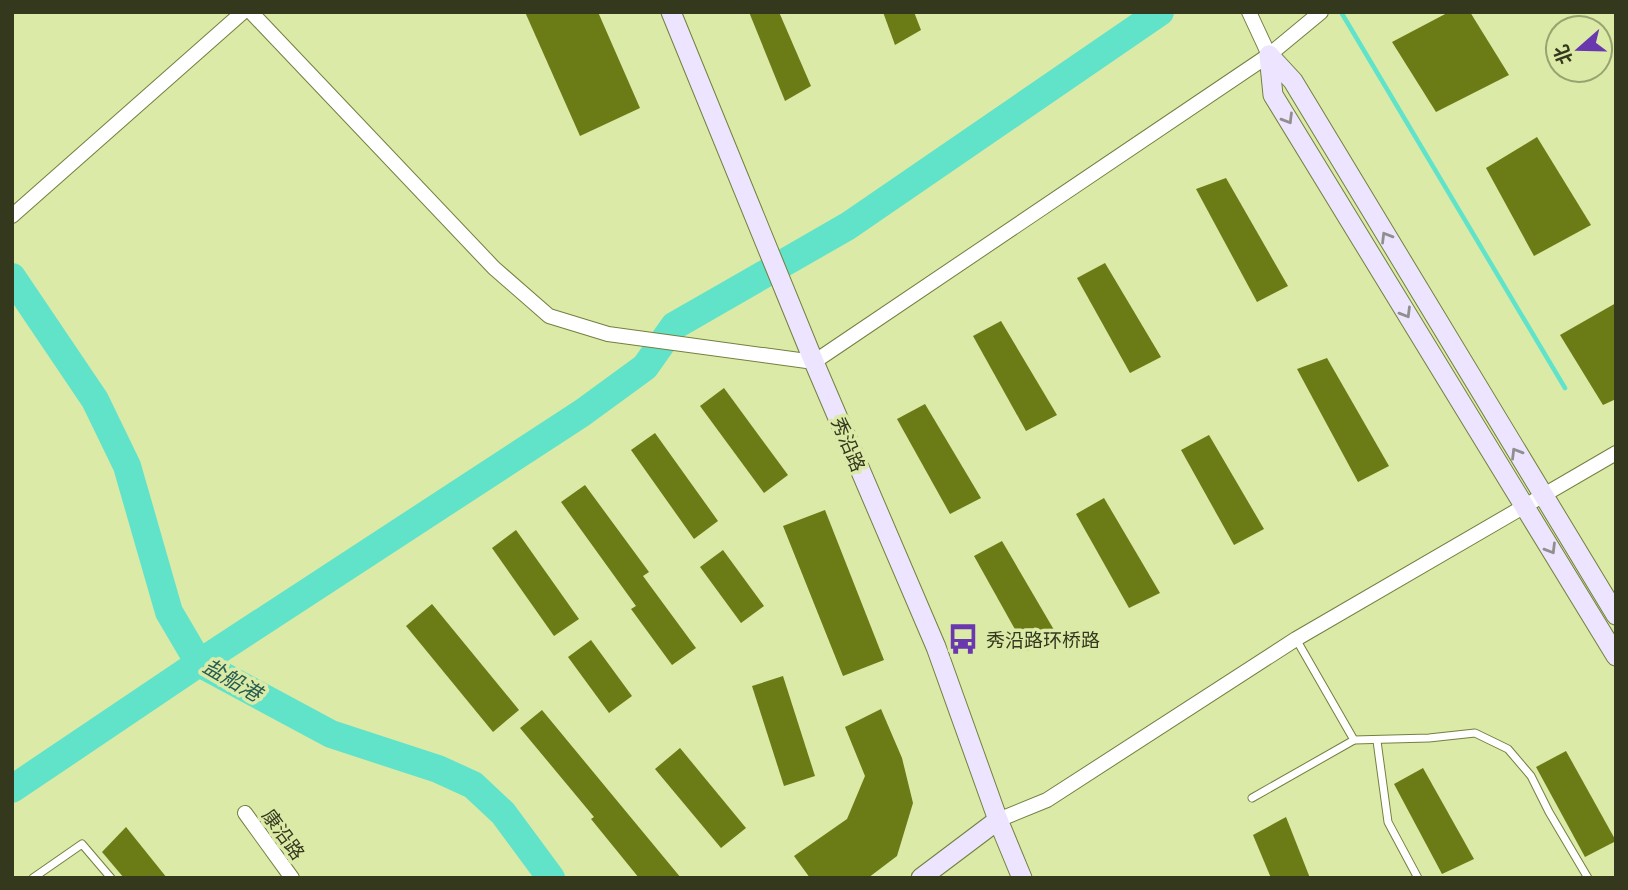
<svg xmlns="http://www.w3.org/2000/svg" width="1628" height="890" viewBox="0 0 1628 890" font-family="Commissioner,'Noto Sans SC',sans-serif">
<rect width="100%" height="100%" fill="#dbeaa7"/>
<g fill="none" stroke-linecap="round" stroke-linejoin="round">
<path stroke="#61e3ca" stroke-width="4.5" d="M1341,12L1565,388"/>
<g stroke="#61e3ca" stroke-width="28">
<path d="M12,277L95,400L127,466L169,612L199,663L331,734L438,769L473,785L503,813L551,878"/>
<path d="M12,789L199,663L582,413L645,367L674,326L848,226L1160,12"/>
</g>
</g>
<g fill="#6b7b16">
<path d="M525,12H598L640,108L580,136Z"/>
<path d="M749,12H779L811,86L785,101Z"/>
<path d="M883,12H914L921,30L895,45Z"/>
<path d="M1449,12H1470L1509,75L1436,112L1392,42Z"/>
<path d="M1537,137L1591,225L1534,256L1486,168Z"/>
<path d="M1226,178L1288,286L1257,302L1196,189Z"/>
<path d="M1105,263L1161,357L1130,373L1077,278Z"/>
<path d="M1616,303V399L1603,405L1560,335Z"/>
<path d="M1001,321L1057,415L1026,431L973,336Z"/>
<path d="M1327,358L1389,466L1358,482L1297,369Z"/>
<path d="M724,388L788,475L764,493L700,406Z"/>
<path d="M925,404L981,498L950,514L897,419Z"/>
<path d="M655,433L718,521L694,539L631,450Z"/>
<path d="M1209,435L1264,529L1234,545L1181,450Z"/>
<path d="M585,485L649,572L643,576L696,648L672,665L631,609L636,606L561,502Z"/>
<path d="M1104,498L1160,593L1129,608L1076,514Z"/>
<path d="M825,510L884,660L843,676L783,526Z"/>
<path d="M516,530L579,619L554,636L492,548Z"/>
<path d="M1002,541L1057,635L1027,651L974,556Z"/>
<path d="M723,550L764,606L741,623L700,567Z"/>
<path d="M432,604L519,710L493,732L406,626Z"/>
<path d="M591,640L632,696L609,713L568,657Z"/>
<path d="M783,676L815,776L784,786L752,686Z"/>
<path d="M881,709L902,758L913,803L897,856L868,878H810L794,856L847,819L865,776L845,727Z"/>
<path d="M542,710L604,785L681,878H639L591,819L594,817L520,728Z"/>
<path d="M680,748L746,828L721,848L655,769Z"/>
<path d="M1566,751L1616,841L1585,857L1536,767Z"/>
<path d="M1423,768L1474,859L1442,874L1394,784Z"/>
<path d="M1286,817L1310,878H1271L1253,835Z"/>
<path d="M126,827L167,878H124L102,852Z"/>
</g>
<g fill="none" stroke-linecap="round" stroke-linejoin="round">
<defs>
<g id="lane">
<path d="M1296,639L1354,740"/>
<path d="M1377,741L1388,822L1418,878"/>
<path d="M1252,798L1354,740L1429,738L1475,733L1508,749L1531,776L1549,812L1588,878"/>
<path d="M33,878L82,844L111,878"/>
</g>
<g id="street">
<path d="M251,12L494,268L549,316L608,334L814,362L1269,55L1321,12"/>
<path d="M1249,12L1269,55"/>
<path d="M12,216L243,12"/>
<path d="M245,813L292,878"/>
<path d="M998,820L1047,800L1296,639L1616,453"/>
</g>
<g id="secondary">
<path d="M671,12L814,362L936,647L998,820L1022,878"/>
<path d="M1269,55L1273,95L1616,656"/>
<path d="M1269,55L1293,81L1616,615"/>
<path d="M921,878L998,820"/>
</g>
</defs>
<use href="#lane" stroke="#737f40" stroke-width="9"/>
<use href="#street" stroke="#737f40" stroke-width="16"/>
<use href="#secondary" stroke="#737f40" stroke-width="21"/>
<use href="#lane" stroke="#fff" stroke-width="7"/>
<use href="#street" stroke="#fff" stroke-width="14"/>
<use href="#secondary" stroke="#ede5ff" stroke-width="19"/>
</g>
<defs><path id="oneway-chevron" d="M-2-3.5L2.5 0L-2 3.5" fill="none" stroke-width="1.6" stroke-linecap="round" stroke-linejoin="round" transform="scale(1.75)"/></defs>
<g stroke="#908f8e">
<use href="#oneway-chevron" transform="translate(1288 119) rotate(59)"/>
<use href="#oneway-chevron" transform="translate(1386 237) rotate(-121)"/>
<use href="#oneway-chevron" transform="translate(1406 313) rotate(59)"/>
<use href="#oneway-chevron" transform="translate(1516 453) rotate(-121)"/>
<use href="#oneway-chevron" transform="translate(1551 549) rotate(59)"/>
</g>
<defs>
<symbol id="bus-bare" viewBox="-9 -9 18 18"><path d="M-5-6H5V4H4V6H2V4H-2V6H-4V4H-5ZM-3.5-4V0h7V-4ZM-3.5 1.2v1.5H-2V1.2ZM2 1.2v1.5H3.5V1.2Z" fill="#6937ae" stroke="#dbeaa7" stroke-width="2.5" paint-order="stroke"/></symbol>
</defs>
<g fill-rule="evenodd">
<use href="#bus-bare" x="941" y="617" width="44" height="44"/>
</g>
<g text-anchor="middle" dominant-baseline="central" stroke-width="7" stroke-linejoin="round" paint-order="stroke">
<g font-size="19" fill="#34391e" stroke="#dbeaa7">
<text transform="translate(849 444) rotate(67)">秀沿路</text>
<text transform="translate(284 834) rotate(54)">康沿路</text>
</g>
<g font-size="19" fill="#34391e" stroke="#dbeaa7" text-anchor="start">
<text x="986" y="639">秀沿路环桥路</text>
</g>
<g font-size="21" font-style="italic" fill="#265c51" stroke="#dbeaa7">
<text transform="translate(233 679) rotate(30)">盐船港</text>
</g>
</g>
<rect width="1628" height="890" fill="none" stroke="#34391e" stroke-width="28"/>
<g transform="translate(1579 49) rotate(250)"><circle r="33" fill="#dbeaa7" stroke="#98a370" stroke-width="2"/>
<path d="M0-5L12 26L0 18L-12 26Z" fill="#6937ae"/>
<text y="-10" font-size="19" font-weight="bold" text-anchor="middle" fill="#34391e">北</text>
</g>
</svg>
